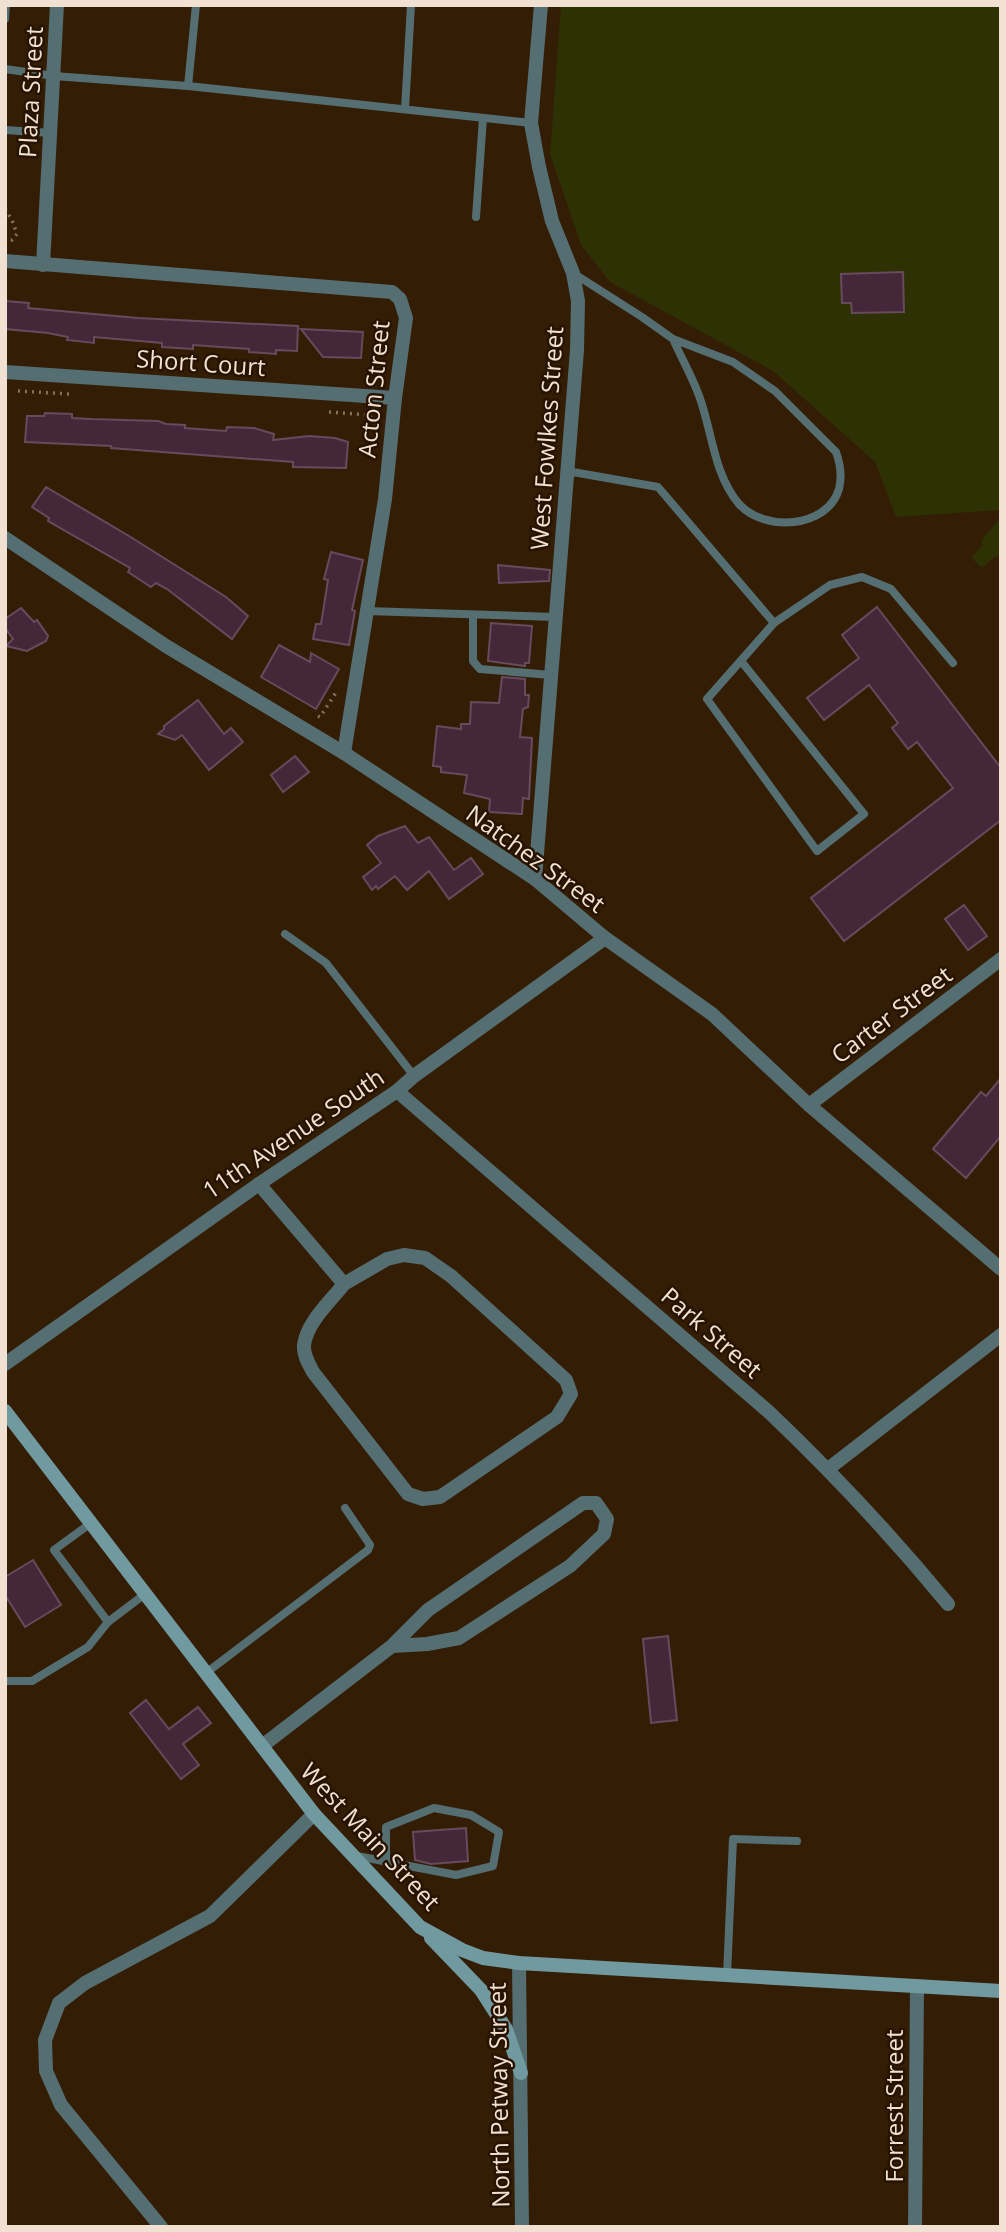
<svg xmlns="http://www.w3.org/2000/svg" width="1006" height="2232" viewBox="0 0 1006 2232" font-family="'Open Sans',sans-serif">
<rect width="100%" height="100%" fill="#331d05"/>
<g fill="#2e3103">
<path d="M561,5H1001V510L896,517L875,462L773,371L610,282L581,245L550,154Z"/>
<path d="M1001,517V556L994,557L982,568L971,557L982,546L981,541Z"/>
</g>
<g fill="#44283a" stroke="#684a5d" stroke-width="2">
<path d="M903,272L904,312L852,313L851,303H842L841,274Z"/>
<path d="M5,301L29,303L28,308L138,318L298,326L297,351L276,350V354L249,352V349L193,345V349L162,347V343L94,337V343L67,340L68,337L48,333L5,329Z"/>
<path d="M301,329L363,332L361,358L323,357Z"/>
<path d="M45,413L72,414V418L91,419L158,421L166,424L185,425V428L226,431L227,427L254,428L274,434L273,440L309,436L335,438L348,442L346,468L293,467V462L111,448V446L25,442L27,416H44Z"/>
<path d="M46,487L129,536L226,597L248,616L232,639L167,589L156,583L151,587L128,572L130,568L48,521L49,518L32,507Z"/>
<path d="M331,552L363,560L352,610L355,611L349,645L313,639L316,624H321L328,580L324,579Z"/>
<path d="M498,565L550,570L549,581L499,583Z"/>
<path d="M877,607L1001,768V820L844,941L811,898L953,788L917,742L908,749L892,728L898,723L869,685L824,720L807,698L859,658L842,635Z"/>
<path d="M21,608L34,622L37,620L48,636L46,641L27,651L6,646L13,639L5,628V619Z"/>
<path d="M491,623L532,626L529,663H525V666L488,661Z"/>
<path d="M279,645L310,662L311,653L339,669L316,709L261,677Z"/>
<path d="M502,677L525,679V695H529L528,707L523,709L520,737L532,738L529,799L523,798L522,814L489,812L490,799L464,793L467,775L441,772V767L433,766L437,726L461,729V724H470L471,702L499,703Z"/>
<path d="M198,700L224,734L231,728L243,742L209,770L182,735L175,740L158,734L164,729V726Z"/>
<path d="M295,756L309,772L283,792L271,775Z"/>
<path d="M405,826L418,843L429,837L454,870L471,858L483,874L449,899L429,871L407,890L395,876L378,889L376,886L372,890L363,877L381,863L367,845L378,836Z"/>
<path d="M964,905L987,936L968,950L945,919Z"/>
<path d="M1001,1078V1136L966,1178L933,1149L981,1092L986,1096Z"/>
<path d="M33,1560L61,1605L25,1627L5,1595V1577Z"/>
<path d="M668,1636L677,1720L651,1723L643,1639Z"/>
<path d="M146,1700L169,1729L198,1707L211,1723L183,1744L199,1765L181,1779L130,1713Z"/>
<path d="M466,1828L468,1861L431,1864L415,1860L413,1832Z"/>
</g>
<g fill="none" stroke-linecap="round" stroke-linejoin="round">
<g stroke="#86735f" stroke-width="3.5" stroke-dasharray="2 5" stroke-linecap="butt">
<path d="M5,209L12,220L17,234L12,240H5"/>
<path d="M18,391L69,394"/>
<path d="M329,412L369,415L376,424"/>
<path d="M318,716L320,717L337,691"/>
</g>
<g stroke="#556e72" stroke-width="8">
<path d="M196,5L188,86L531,123"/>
<path d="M5,19L6,5"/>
<path d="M5,69L54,76L188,86"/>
<path d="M405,109L411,5"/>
<path d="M5,130L51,133"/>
<path d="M476,217L483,118"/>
<path d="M573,273L642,317L673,339L733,362L775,391L836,452C840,463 842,477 839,489C827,529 764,532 739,504C713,474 712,428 698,393C691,375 681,357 673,339"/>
<path d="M567,471L658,487L774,623L707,699L817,851L864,814L741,661"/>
<path d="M366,611L556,617"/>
<path d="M473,616V661L480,669L551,675"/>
<path d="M774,623L830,585L862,577L891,589L953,663"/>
<path d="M285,934L326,963L414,1076"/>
<path d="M91,1523L54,1550L108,1622L145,1594"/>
<path d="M206,1673L368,1550L370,1545L345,1508"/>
<path d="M5,1681H32L88,1647L108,1622"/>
<path d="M357,1856L456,1875L493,1866L499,1832L471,1815L434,1808L386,1827V1863"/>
<path d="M727,1975L733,1839L797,1841"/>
</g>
<g stroke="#556e72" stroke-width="14">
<path d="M5,261L392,292L400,299L406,318L395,398L385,499L344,753"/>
<path d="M43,265L57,5"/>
<path d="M5,372L395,398"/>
<path d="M5,538L166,646L344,753L535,879L605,938L712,1014L809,1105L1001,1269"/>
<path d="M535,879L577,350L578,301L573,273L552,221L539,167L531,123L541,5"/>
<path d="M397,1091L770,1413C833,1473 892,1536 948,1604"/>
<path d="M809,1105L1001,959"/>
<path d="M259,1184L344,1284L387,1259L404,1255L425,1258L451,1276L566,1380L571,1394L557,1417L440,1497L423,1499L408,1494L313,1372C309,1364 303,1355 304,1345C307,1322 330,1302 344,1284"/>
<path d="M5,1364L259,1184L397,1091L414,1076L605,938"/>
<path d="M828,1469L1001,1335"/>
<path d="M262,1746L392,1646L428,1610L583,1503H596L607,1519L604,1534L570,1566L459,1638L427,1644L392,1646"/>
<path d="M161,2227L61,2105L46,2071L45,2040L59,2003L85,1983L210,1916L314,1814"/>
<path d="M915,2227L917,1987"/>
</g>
<path stroke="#556e72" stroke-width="14" d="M519,1963L522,2227"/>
<g stroke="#7099a0" stroke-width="14">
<path d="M5,1411L314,1814L420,1927L462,1950L483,1958L519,1963L1001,1991"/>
<path d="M431,1938L481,1990L506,2029L521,2073"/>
</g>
</g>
<g text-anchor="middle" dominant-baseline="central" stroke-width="5" stroke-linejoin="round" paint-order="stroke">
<g font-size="24" fill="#f0e1d3" stroke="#281300">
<text transform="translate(30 92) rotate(-87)">Plaza Street</text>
<text transform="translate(201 362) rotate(4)">Short Court</text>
<text transform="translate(373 389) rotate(-84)">Acton Street</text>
<text transform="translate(546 438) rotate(-86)">West Fowlkes Street</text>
<text transform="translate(536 858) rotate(36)">Natchez Street</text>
<text transform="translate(891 1014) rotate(-37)">Carter Street</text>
<text transform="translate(293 1133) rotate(-34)">11th Avenue South</text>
<text transform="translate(712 1332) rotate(41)">Park Street</text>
<text transform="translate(371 1836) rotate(47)">West Main Street</text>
<text transform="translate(498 2095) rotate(-91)">North Petway Street</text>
<text transform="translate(893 2106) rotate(-90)">Forrest Street</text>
</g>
</g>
<rect width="1006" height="2232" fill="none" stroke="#f0e1d3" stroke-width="14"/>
</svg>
